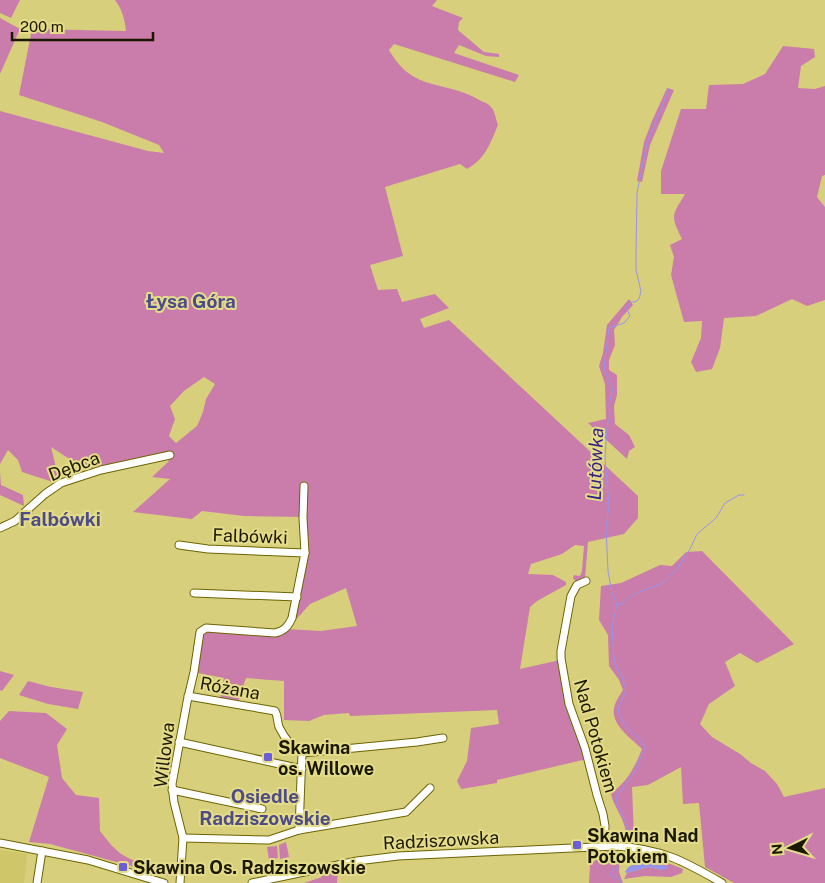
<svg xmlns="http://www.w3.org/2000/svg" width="825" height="883" viewBox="0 0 825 883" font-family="'Public Sans',sans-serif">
<rect width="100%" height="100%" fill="#d7cf7c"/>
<path fill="#cec669" d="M0,850L27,854L24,883H0Z"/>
<g fill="#ca7dab" fill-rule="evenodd">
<path d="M0,0H20L11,18L0,13Z"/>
<path d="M115,0H437L432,6L463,18L459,22L458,30L484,52L499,54V57L486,56L459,45L454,53L519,75L515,82L394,44L389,50C414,94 446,79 481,101C484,102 489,104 491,107C495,111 496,120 498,125C490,144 485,159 467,169L460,164L385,187L403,256L370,265L378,290L397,289L402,302L435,294L449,308L420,319L424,328L449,320L638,496V518L624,534L588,542L585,578L576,582L573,578L574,575L580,576L582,571L584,546L575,545L562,554L531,564L528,574L553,575L566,582V585L537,601L530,607L520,669L560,660L587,759L497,780V783L461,789L457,781L467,761L471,728L499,724L497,710L350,716L349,713L324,715L309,721L284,720V681L246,678L238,702L220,699L224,678L198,673L202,633L204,631L286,629L321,631L357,626L346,588L310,604L292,624L309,543L305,517L244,516L202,511L192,519L133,512L170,479L152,477L168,462L172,451L85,469L51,447L59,479L53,482L22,472L18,460L8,450L0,464V111L148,151L164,153L159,145L102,122L19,95L32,29L126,31C125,20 122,9 115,0ZM204,377L215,384L206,399L203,412L197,426L176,443L169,436L175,419L170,406L184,391Z"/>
<path d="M0,18L20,29L0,74Z"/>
<path d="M783,46L814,49L815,57L801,66L798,88L815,89L825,86V175L822,176L817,197L825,207V300L807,306L792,299L756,316L724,318L720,348L712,369L696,372L691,362L701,338L702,321L684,322L671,275L674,257L670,245L682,239C670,215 672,216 685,194H661V171L681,109H706L709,85L743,84L765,74Z"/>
<path d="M667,88L674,90L650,145L642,182L637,181L644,142L652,121Z"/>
<path d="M629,299L633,305L622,317L614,330L615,345L609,360V370L617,375V395L614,406L615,424L629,435L635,447L629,451L627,459L588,423L606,419L605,384L599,366L603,353L607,325Z"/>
<path d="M0,472L1,485L23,495L24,506L0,495Z"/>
<path d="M702,551L794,644L757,663L740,653L725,662L735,686L709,704L700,724L712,737L740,754L751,763L765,771L777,784L784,797L825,788V883H734L705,867L699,803L683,804L681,767L648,785L632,787L634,836L631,844L616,842L626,835C626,820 614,808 611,794C628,780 634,769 642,749C631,738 611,725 614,708C615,702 620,695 623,690L619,680L609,666L608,635L599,620L601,586L621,583L660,565L672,566L686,552Z"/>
<path d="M0,671L14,675L2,691L0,690Z"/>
<path d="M28,681L51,687L83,692L78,709L48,704L19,695Z"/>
<path d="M9,711L46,713L67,729L57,745L62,778L76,795L99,798L100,831L112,846L121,854L130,859L169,873L168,876L50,844L29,842L49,777L0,758V721Z"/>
<path d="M286,842L289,857L280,859L279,845Z"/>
<path d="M277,846L278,858L269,860L267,847Z"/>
<path d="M606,851L620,852L619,872L623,883H589L590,865Z"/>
<path d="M633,854L658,859L683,869L682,873L671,877L645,876L624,879L627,873L648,867L663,870L642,863H624Z"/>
<path d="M338,871L337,883H304L322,877L318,873Z"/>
</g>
<path fill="#9794ee" d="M642,863L667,866L668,868L663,870L648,867L627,873L625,872C628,865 635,864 642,863Z"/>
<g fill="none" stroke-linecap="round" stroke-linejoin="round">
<g stroke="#9794ee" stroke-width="1">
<path d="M617,605L624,603L636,593L663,583L677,569L690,549L697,534L716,518L725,503L739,495H744"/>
<path d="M621,842L629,837L628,828L617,803L616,797L634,773L645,747C637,733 622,727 618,710L626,690L622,677L617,669L614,658L612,626L617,605L612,593L608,571L606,528L609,506L605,457L607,427L610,415L609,404L613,389L604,369L609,328L624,323L630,316L626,307L631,302H635L639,299L641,291L636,270V256L637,193L647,143L669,89"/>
<path d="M618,849L613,863L618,868L613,870L610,874L613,877H617L621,883"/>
</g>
<defs>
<g id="minor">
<path d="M304,486L303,518L305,553"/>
<path d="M0,528L15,521L45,494L61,483L101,470L170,455"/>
<path d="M179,545L208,549L305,553L292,618C288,627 284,631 275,633L206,628L200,632L194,672L187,702L172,784L174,802L183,838L180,883"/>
<path d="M586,581L577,585L571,596L561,651V658L569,704L585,748L597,795L603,814L605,826L604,846"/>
<path d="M194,593L297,597"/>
<path d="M188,696L275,711C278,716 277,721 279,727C284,737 292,748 302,753"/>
<path d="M179,742L302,769"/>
<path d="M302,753L417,742L443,738"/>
<path d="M172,790L262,809"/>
<path d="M299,830L302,753"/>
<path d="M183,838L269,840L299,830L406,812L430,788"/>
<path d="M0,843L88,860L164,883"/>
<path d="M37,883L42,851"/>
<path d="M252,883L357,861L398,856L616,846C662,849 684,861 722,883"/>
</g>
</defs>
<use href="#minor" stroke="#6c6400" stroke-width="9"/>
<use href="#minor" stroke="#fff" stroke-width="7"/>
</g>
<g fill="#6a5dd6" stroke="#e4dc89" stroke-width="2">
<rect x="263" y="752" width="10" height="10" rx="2.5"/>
<rect x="572" y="840" width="10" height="10" rx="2.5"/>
<rect x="118" y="862" width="10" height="10" rx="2.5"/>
</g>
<g text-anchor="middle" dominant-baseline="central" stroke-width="4" stroke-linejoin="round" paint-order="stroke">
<g font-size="18" fill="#1b1801" stroke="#e4dc89">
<text transform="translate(74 466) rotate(-21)">Dębca</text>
<text transform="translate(250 536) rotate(2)">Falbówki</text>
<text transform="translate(230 688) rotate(10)">Różana</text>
<text transform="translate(596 736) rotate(74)">Nad Potokiem</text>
<text transform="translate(164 755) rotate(-83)">Willowa</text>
<text transform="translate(441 840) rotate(-3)">Radziszowska</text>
</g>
<g font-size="18" font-weight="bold" fill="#1b1801" stroke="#e4dc89" text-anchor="start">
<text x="278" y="747">Skawina<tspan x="278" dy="21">os. Willowe</tspan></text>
<text x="587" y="835">Skawina Nad<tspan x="587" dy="21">Potokiem</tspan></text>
<text x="133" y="867">Skawina Os. Radziszowskie</text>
</g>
<g font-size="19" font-weight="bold" fill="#4e4b89" stroke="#e4dc89">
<text x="191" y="301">Łysa Góra</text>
<text x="60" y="519">Falbówki</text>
<text x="265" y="796">Osiedle<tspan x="265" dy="22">Radziszowskie</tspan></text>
</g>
<g font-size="19" font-style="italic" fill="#362187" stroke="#e4dc89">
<text transform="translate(595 464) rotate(-88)">Lutówka</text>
</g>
</g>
<g transform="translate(790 848) rotate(265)" stroke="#e4dc89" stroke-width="4" paint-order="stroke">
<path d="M0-4L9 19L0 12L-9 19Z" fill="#1b1801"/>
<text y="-8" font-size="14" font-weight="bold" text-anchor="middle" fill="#1b1801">N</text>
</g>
<path d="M12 32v8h141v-8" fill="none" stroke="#1b1801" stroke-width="2.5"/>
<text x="20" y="32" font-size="15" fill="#1b1801" stroke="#e4dc89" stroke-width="4" paint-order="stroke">200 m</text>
</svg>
